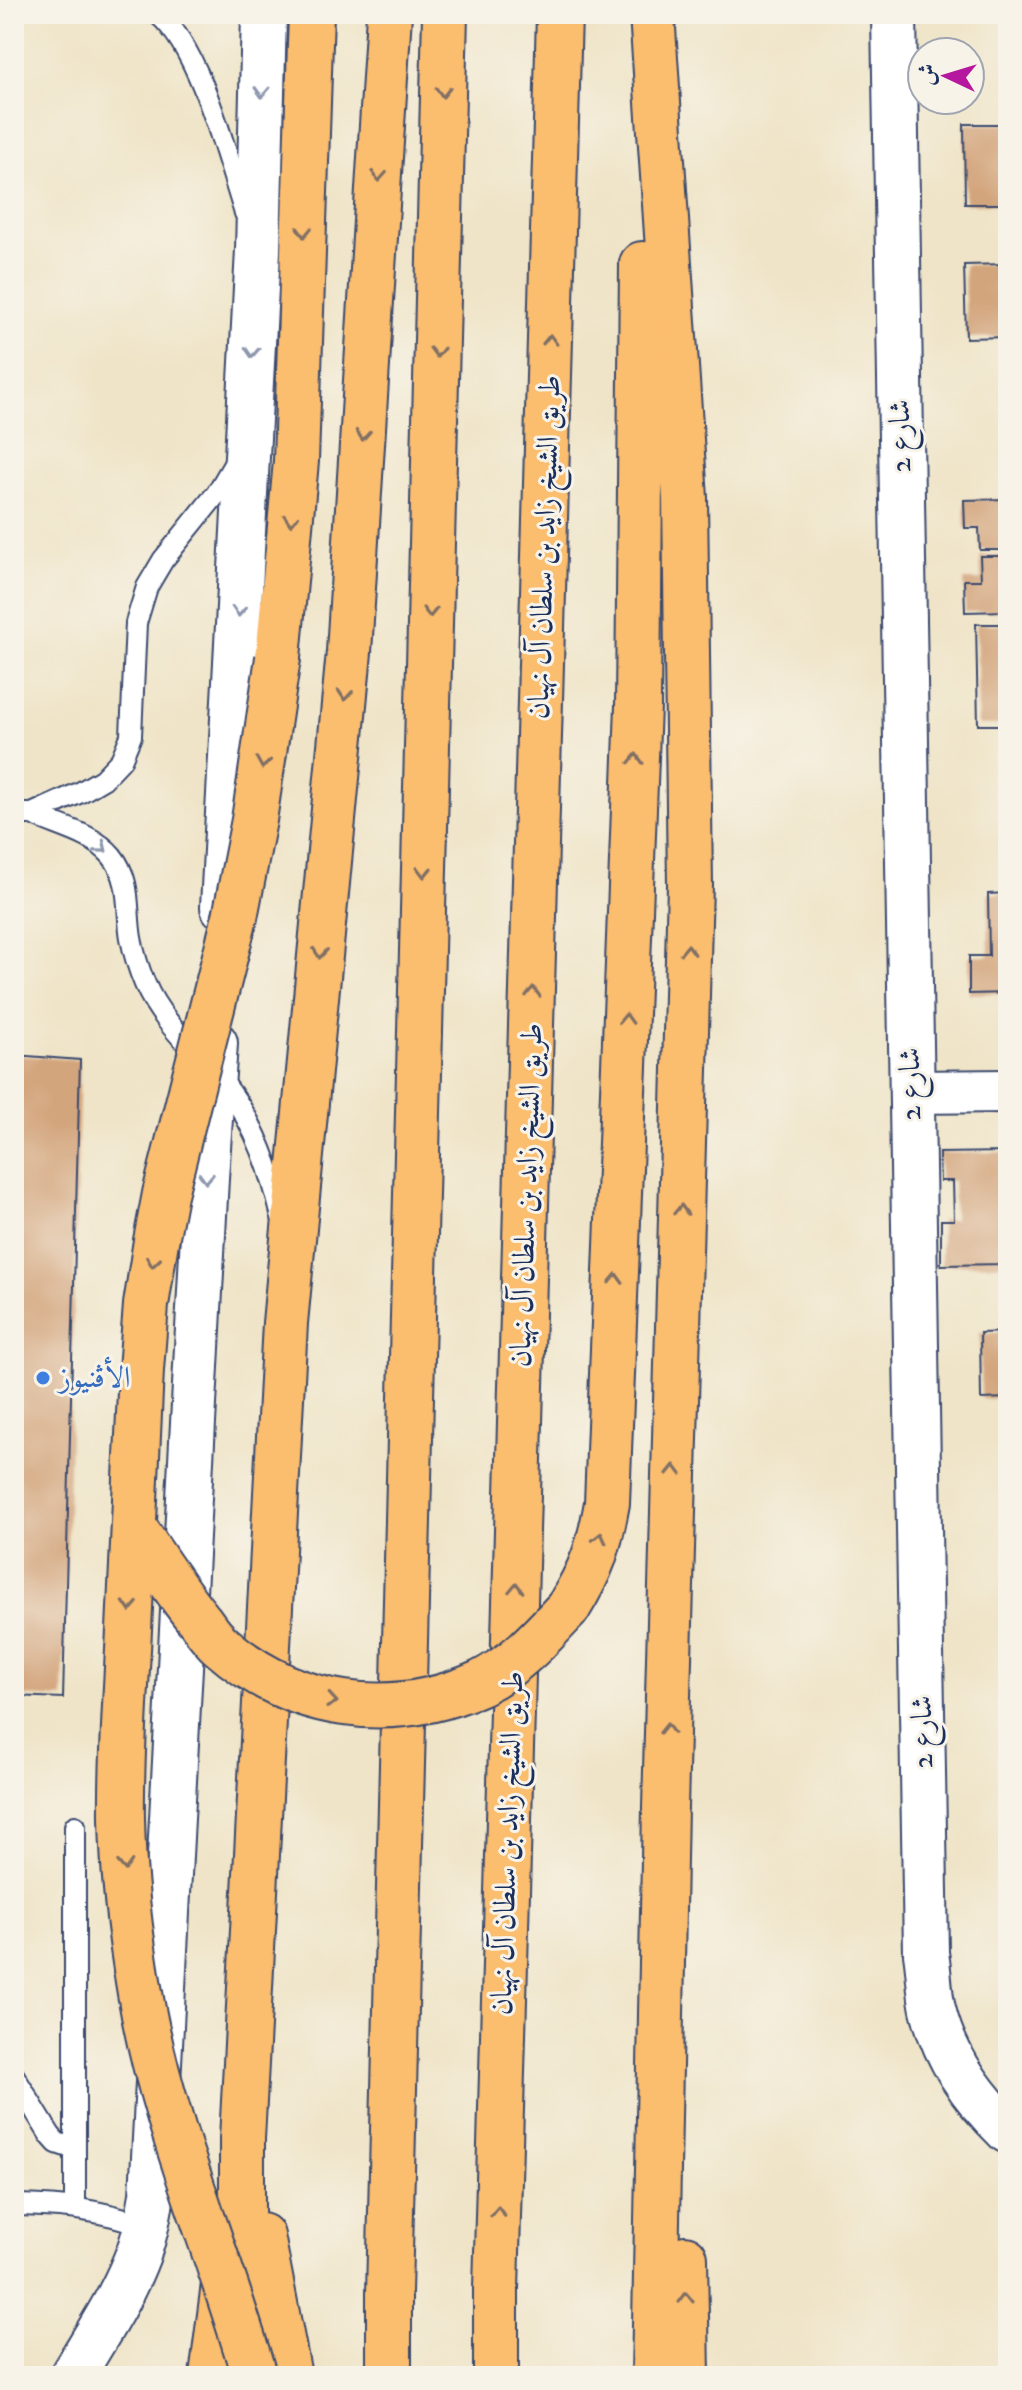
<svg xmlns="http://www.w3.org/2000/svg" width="1022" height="2390" viewBox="0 0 1022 2390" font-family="'IM FELL DW Pica',Amiri,serif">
<rect width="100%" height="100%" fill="#f7f3e8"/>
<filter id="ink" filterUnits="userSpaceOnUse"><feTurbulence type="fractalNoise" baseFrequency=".0125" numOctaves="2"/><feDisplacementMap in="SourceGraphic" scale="16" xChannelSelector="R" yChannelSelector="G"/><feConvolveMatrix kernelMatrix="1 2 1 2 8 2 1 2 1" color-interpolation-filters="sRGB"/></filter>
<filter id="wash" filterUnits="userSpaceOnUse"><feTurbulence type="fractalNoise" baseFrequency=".006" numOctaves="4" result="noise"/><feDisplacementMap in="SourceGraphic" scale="32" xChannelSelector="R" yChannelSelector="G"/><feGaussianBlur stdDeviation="1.8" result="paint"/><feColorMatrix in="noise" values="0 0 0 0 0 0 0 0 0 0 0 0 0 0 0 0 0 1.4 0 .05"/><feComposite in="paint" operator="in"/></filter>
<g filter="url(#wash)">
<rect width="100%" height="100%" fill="#efe4c7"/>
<g id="blocks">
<g fill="#d3a57d">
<path d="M964,124H1008V204H965Z"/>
<path d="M1008,264V337L966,338L964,265Z"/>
<path d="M1008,499V550H980L979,528H965L964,500Z"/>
<path d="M980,556H1008V611L965,612L964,580H981Z"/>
<path d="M976,624H1008V725H978Z"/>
<path d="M1008,893V993L969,994V956H989L988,894Z"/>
<path d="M14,1055L80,1060L63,1698L14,1696Z"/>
<path d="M1008,1152V1264L941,1265V1220H954L953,1181H940L939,1153Z"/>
<path d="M1008,1332V1398L981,1399L980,1333Z"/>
</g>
</g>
</g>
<g filter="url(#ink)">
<use href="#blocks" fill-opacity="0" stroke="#3b4a6e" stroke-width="2"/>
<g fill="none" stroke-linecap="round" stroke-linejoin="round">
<defs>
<g id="service">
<path d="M158,14C201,49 227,159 245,213"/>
<path d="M14,814H32L81,792L103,779L121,760L131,736L136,623L147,587L163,560L217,493L237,459"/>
<path d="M32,814C59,827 93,833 112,856C132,881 126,909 131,938C134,954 139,970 145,984C163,1026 201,1054 228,1089C257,1128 271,1171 282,1217"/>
<path d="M14,2076L50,2135L57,2143L75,2149"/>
<path d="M14,2205C63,2206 99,2209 146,2226"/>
<path d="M75,2207V1826"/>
</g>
<path id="minor" d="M911,1092L1008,1091"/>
<g id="tertiary">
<path d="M894,14L926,1953C929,1971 929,1992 933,2009C944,2056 974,2098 1008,2131"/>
<path d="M223,907L258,250L264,14"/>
<path d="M72,2376C94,2339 119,2302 135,2262C144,2241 148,2218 152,2195L206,1178L215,1043"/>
</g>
<g id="motorway">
<path d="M652,14L685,498L690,885L665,1807L654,2376"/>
<path d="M278,658L296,461L311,14"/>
<path d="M568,1608C592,1569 599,1548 607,1503L638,706L642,264"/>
<path d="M262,2236L289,2376"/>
<path d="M685,2258L687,2376"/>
<path d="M242,2326V2139L285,1323L349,652L389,14"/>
<path d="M212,2376L224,2284"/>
<path d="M389,2376V2293L445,14"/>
<path d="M496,2376V2289L559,14"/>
</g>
</defs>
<use href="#service" stroke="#3b4a6e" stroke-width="24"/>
<use href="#minor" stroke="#3b4a6e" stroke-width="46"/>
<use href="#tertiary" stroke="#3b4a6e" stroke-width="48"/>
<use href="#motorway" stroke="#3b4a6e" stroke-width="48"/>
<use href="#service" stroke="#fff" stroke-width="20"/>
<use href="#minor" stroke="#fff" stroke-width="42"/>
<use href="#tertiary" stroke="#fff" stroke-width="44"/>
<use href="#motorway" stroke="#fbbd6e" stroke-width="44"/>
<defs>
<g id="motorway-bridge">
<path d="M134,1527C155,1559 176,1592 200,1621C206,1629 212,1638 220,1645C293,1709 391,1723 480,1683C515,1666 542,1636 568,1608"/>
<path d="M254,2376C218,2248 162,2125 140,1993C130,1935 123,1877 122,1818C121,1755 126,1693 129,1630C133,1543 137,1457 141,1370L146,1305L156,1241L165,1194L235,917L254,820L278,658"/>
</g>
</defs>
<use href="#motorway-bridge" stroke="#3b4a6e" stroke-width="48" stroke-linecap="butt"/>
<use href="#motorway-bridge" stroke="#fbbd6e" stroke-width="44"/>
</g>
<defs><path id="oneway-chevron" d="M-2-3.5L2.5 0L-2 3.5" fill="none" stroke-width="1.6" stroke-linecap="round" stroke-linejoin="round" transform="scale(2)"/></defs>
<g stroke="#8d97ae">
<use href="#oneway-chevron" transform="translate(262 92) rotate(92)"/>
<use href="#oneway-chevron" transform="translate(252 352) rotate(93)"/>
<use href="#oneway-chevron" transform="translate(239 611) rotate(93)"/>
<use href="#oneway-chevron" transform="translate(102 848) rotate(39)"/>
<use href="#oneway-chevron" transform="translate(206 1178) rotate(93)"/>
</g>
<g stroke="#806f65">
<use href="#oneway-chevron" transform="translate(443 92) rotate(91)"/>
<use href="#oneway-chevron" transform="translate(379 176) rotate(94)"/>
<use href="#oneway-chevron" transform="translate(304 232) rotate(92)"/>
<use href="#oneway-chevron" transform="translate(550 340) rotate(-89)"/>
<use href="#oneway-chevron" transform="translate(437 352) rotate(91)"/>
<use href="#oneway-chevron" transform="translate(363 435) rotate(94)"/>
<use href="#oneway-chevron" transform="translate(291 520) rotate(94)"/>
<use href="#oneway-chevron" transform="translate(430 612) rotate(91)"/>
<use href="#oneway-chevron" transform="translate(345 695) rotate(95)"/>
<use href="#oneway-chevron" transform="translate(636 759) rotate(-88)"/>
<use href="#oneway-chevron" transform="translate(263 763) rotate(99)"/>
<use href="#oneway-chevron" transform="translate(424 872) rotate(91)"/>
<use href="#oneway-chevron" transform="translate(688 950) rotate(-88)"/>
<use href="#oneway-chevron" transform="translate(320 953) rotate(95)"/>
<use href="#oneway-chevron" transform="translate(533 992) rotate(-88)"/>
<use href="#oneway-chevron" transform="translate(626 1019) rotate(-88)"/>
<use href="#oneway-chevron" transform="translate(681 1210) rotate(-88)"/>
<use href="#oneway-chevron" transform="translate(153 1262) rotate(98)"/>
<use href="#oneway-chevron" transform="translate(616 1279) rotate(-88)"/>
<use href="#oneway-chevron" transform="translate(674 1470) rotate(-89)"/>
<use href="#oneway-chevron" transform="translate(600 1538) rotate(-77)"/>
<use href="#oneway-chevron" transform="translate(516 1588) rotate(-88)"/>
<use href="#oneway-chevron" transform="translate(130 1606) rotate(93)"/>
<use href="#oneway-chevron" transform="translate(332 1701) rotate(9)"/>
<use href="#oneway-chevron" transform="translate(667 1729) rotate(-89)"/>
<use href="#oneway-chevron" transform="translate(125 1865) rotate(87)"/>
<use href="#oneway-chevron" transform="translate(498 2212) rotate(-88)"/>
<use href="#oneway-chevron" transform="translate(686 2298) rotate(-91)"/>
</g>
</g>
<circle fill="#3f7fe0" stroke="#f7f3e8" stroke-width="3" cx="43" cy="1378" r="8"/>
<g text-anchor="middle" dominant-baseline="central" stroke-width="6" stroke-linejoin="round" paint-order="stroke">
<g font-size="30" fill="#1b2f5e" stroke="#f7f3e8">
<text transform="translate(901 436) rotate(-91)">شارع 2</text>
<text transform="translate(545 547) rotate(-88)">طريق الشيخ زايد بن سلطان آل نهيان</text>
<text transform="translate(911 1084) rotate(-91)">شارع 2</text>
<text transform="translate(527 1195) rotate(-88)">طريق الشيخ زايد بن سلطان آل نهيان</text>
<text transform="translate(923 1732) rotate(-91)">شارع 2</text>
<text transform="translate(508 1843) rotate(-88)">طريق الشيخ زايد بن سلطان آل نهيان</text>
</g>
<g font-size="30" fill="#366cbe" stroke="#f7f3e8" text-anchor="start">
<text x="59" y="1378">الأڤنيوز</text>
</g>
</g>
<rect width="1022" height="2390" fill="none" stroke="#f7f3e8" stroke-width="48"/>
<g transform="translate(946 76) rotate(274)"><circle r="38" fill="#f7f3e8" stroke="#9fa5b1" stroke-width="2"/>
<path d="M0-6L14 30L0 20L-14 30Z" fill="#b5179e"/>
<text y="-12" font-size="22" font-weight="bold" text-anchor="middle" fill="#1b2f5e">ش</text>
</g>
</svg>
